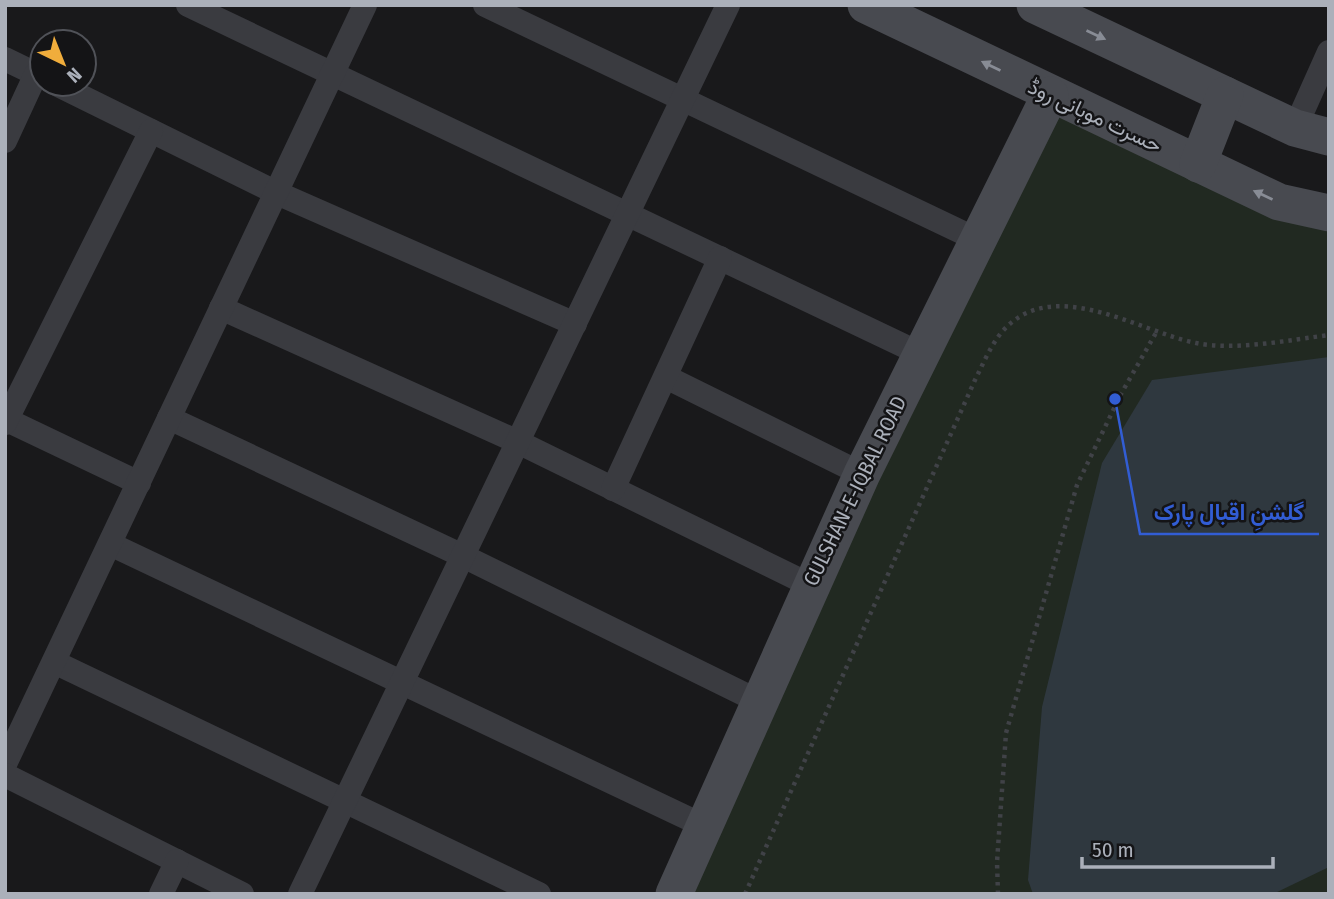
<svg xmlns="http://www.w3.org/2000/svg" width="1334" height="899" viewBox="0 0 1334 899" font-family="'Fira Sans Condensed',Vazirmatn,sans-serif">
<rect width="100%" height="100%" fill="#19191b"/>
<path fill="#212921" d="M1050,95L1329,213V894H684Z"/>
<path fill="#2f383f" d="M1329,357V867L1273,894H1033L1028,880L1042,707L1102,463L1152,380Z"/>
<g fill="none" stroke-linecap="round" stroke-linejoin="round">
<g stroke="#404247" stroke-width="4.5" stroke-dasharray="3.5 5" stroke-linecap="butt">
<path d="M745,894L975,380C983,364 990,347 1001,333C1051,273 1137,331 1196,343C1234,351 1290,340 1329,335"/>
<path d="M998,894L997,862L1006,733L1077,485L1121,394L1157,331"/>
</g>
<g stroke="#3a3b40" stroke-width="24">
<path d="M188,5L921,354"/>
<path d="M485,5L978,240"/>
<path d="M5,59L42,77"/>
<path d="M56,84L277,193L575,324"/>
<path d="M1295,128L1329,52"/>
<path d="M5,141L36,74"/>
<path d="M221,308L518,442L810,585"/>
<path d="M666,377L862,474"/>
<path d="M169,418L463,556L758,701"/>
<path d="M5,419L139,483"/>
<path d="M5,423L151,131"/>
<path d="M613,489L720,258"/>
<path d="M110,544L702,825"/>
<path d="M54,662L539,894"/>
<path d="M5,764L365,5"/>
<path d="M5,775L242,894"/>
<path d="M161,894L177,861"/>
<path d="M300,894L728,5"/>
</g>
<g stroke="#484a50" stroke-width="37">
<path d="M866,5L1279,202L1329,213"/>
<path d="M1035,5L1295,128L1329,137"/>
<path d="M1198,164L1225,95"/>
<path d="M674,894L862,474L1050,95"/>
</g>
</g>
<defs><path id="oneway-solid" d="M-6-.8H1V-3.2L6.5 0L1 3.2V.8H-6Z" transform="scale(1.75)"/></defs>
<g fill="#888c95">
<use href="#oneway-solid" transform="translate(1096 35) rotate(25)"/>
<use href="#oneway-solid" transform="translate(991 66) rotate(-154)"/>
<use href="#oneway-solid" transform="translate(1263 195) rotate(-155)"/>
</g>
<g text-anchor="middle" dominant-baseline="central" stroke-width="5" stroke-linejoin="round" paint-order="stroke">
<g font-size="21" fill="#abb0ba" stroke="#141416">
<text transform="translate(1095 116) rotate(25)">حسرت موہانی روڈ</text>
<text transform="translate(855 491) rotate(-64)">GULSHAN-E-IQBAL ROAD</text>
</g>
</g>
<path fill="none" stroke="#325dd4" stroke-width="2.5" d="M1115 399L1140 534H1319"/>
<circle fill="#325dd4" stroke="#141416" stroke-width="2.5" cx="1115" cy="399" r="7"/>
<g font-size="23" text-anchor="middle" font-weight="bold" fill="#325dd4" stroke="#141416" stroke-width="5" stroke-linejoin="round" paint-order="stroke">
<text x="1229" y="520">گلشنِ اقبال پارک</text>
</g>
<rect width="1334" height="899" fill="none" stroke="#abb0ba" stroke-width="14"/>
<g transform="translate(63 63) rotate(137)"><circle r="33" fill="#141416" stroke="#505258" stroke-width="2"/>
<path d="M0-5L12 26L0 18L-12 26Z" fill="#f0ad3c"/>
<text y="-10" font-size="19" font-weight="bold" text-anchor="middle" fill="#abb0ba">N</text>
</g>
<path d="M1082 857v10h191v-10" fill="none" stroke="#abb0ba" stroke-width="3.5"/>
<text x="1092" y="857" font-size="21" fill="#abb0ba" stroke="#141416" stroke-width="5" paint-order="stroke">50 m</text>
</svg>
